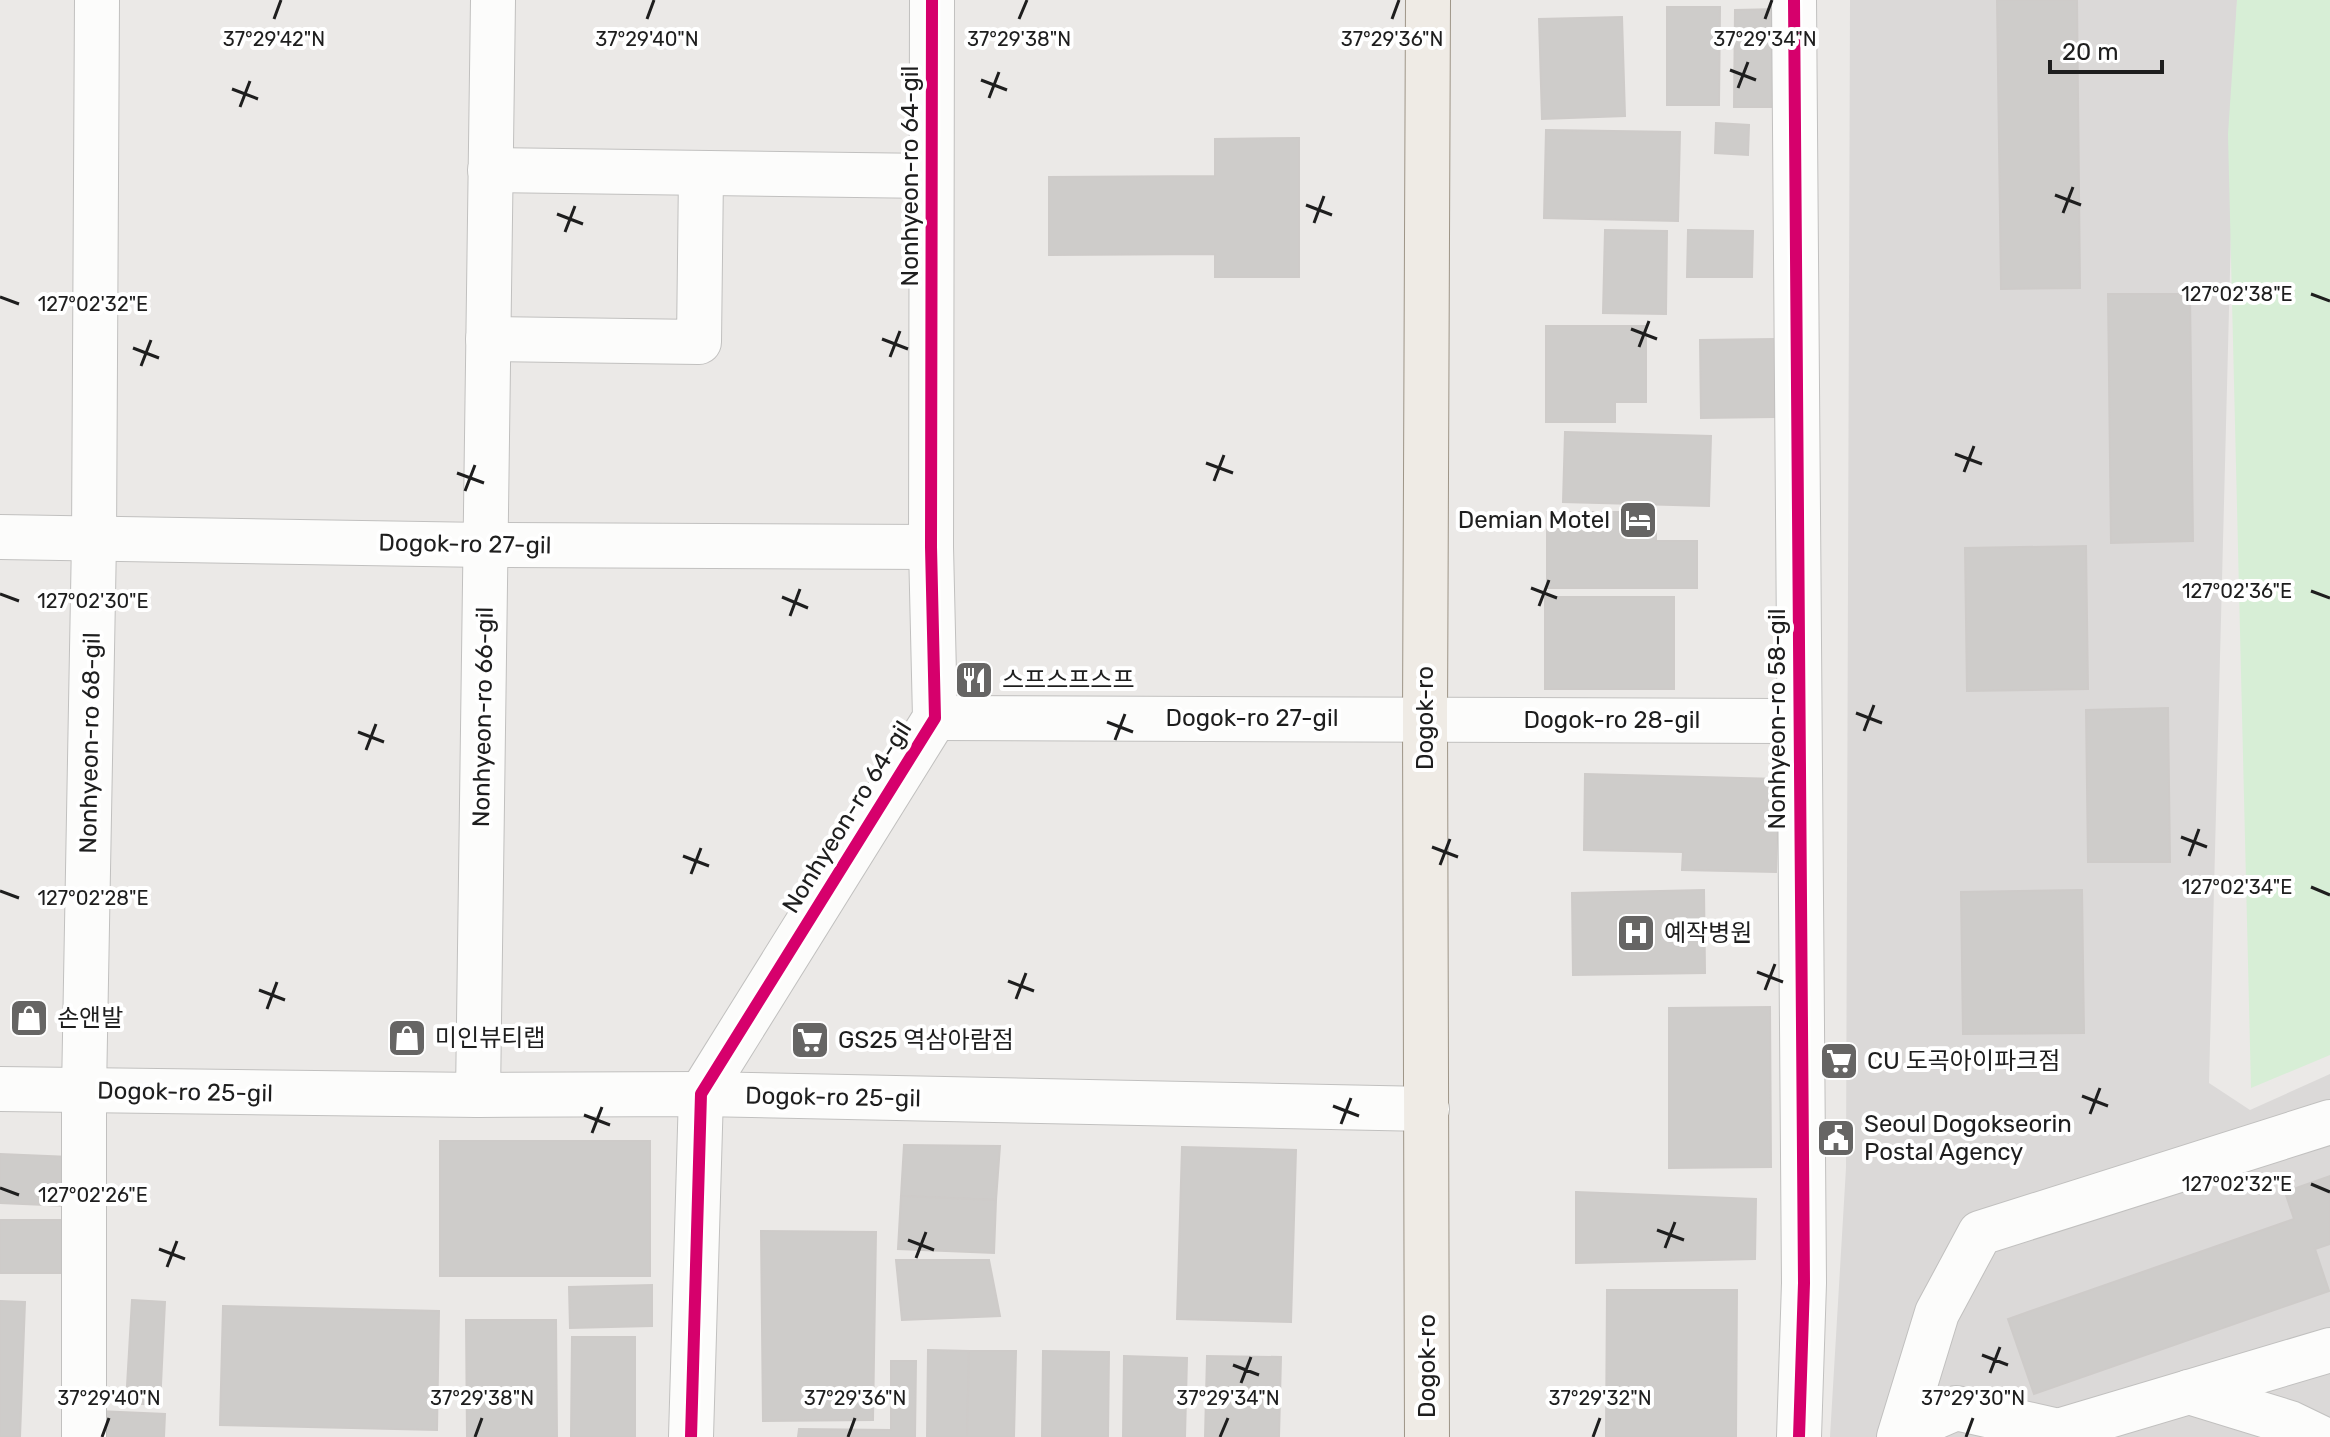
<svg xmlns="http://www.w3.org/2000/svg" width="2330" height="1437" viewBox="0 0 2330 1437" font-family="Rubik,'Noto Sans KR',sans-serif">
<rect width="100%" height="100%" fill="#ebe9e7"/>
<path fill="#dbd9d8" d="M1850,0H2237L2209,1083L2250,1110L2330,1074V1437H1830L1846,1168Z"/>
<path fill="#d7eed6" d="M2237,0H2330V1055L2251,1088L2228,134Z"/>
<g fill="#ceccca" stroke="#cecbc9" stroke-width="2">
<path d="M1997,0H2077L2080,288L2001,289Z"/>
<path d="M1667,7H1720L1719,105H1667Z"/>
<path d="M1782,9L1781,107H1734L1735,10Z"/>
<path d="M1622,17L1625,116L1542,119L1539,19Z"/>
<path d="M1716,123L1749,125L1748,155L1715,153Z"/>
<path d="M1546,130L1680,132L1678,221L1544,218Z"/>
<path d="M1299,138V277H1215V254L1049,255V177L1215,176V139Z"/>
<path d="M1605,230L1667,231L1666,314L1603,313Z"/>
<path d="M1688,230L1753,231L1752,277H1687Z"/>
<path d="M2108,294H2190L2193,541L2111,543Z"/>
<path d="M1546,326H1646V402H1615V422H1546Z"/>
<path d="M1774,339V417L1701,418L1700,340Z"/>
<path d="M1565,432L1711,436L1709,506L1563,502Z"/>
<path d="M1547,512H1656V541H1697V588H1547Z"/>
<path d="M2086,546L2088,689L1967,691L1965,548Z"/>
<rect x="1545" y="597" width="129" height="92"/>
<path d="M2168,708L2170,862H2088L2086,710Z"/>
<path d="M1585,774L1779,779L1776,872L1682,870L1683,852L1584,850Z"/>
<path d="M1704,890L1705,973L1573,975L1572,893Z"/>
<path d="M2082,890L2084,1033L1963,1034L1961,892Z"/>
<path d="M1770,1007L1771,1167L1669,1168V1008Z"/>
<rect x="440" y="1141" width="210" height="135"/>
<path d="M904,1145L1000,1146L996,1200L901,1196Z"/>
<path d="M1182,1147L1296,1150L1291,1322L1177,1319Z"/>
<path d="M0,1154L70,1157L68,1206L0,1203Z"/>
<path d="M2330,1176V1244L2315,1249L2329,1291L2034,1394L2008,1319L2294,1219L2285,1192Z"/>
<path d="M1576,1192L1756,1199L1755,1259L1576,1263Z"/>
<path d="M901,1196L996,1200L994,1253L898,1249Z"/>
<rect x="0" y="1220" width="67" height="53"/>
<path d="M761,1231L876,1232L873,1420L763,1421Z"/>
<path d="M896,1260H989L1000,1316L902,1320Z"/>
<path d="M652,1285V1326L570,1328L569,1287Z"/>
<path d="M1607,1290H1737L1736,1437H1606Z"/>
<path d="M132,1300L165,1302L160,1405L126,1403Z"/>
<path d="M0,1301L25,1302L20,1437H0Z"/>
<path d="M223,1306L439,1311L437,1430L220,1425Z"/>
<path d="M466,1320H556L557,1437H467Z"/>
<path d="M572,1337H635V1437H571Z"/>
<path d="M928,1350L969,1351L967,1437H927Z"/>
<path d="M969,1351H1016L1014,1437H967Z"/>
<path d="M1043,1351L1109,1352L1108,1437H1042Z"/>
<path d="M1124,1356L1187,1358L1185,1437H1123Z"/>
<path d="M1207,1356L1281,1357L1279,1437H1205Z"/>
<path d="M891,1361H916L915,1437H798L799,1429L891,1430Z"/>
<path d="M98,1411L165,1414L164,1437H97Z"/>
</g>
<g fill="none" stroke-linecap="round" stroke-linejoin="round">
<defs>
<g id="minor">
<path d="M1794,0L1804,1283L1799,1437"/>
<path d="M490,170L931,176"/>
<path d="M488,339L699,342L701,173"/>
<path d="M0,537L485,545L931,547"/>
<path d="M935,718L1799,721"/>
<path d="M0,1089L478,1095L701,1094L1427,1109"/>
<path d="M478,1095L493,0"/>
<path d="M2189,1392L2290,1423L2319,1437"/>
<path d="M1903,1431L1956,1408L2058,1431L2330,1350"/>
<path d="M84,1437V1091L94,540L97,0"/>
<path d="M691,1437L701,1094L935,718L931,547L932,0"/>
<path d="M1899,1437L1937,1313L1980,1233L2330,1122"/>
</g>
<path id="major" d="M1427,1437L1425,719L1428,0"/>
</defs>
<use href="#minor" stroke="#c1c0bf" stroke-width="46"/>
<use href="#major" stroke="#9e9587" stroke-width="46"/>
<use href="#minor" stroke="#fcfcfb" stroke-width="44"/>
<use href="#major" stroke="#efebe5" stroke-width="44"/>
<defs>
<g id="cycleway">
<path d="M1794,0L1804,1283L1799,1437"/>
<path d="M691,1437L701,1094L935,718L931,547L932,0"/>
</g>
</defs>
<use href="#cycleway" stroke="#fff" stroke-width="17"/>
<use href="#cycleway" stroke="#d6006c" stroke-width="12"/>
</g>
<path fill="none" stroke="#1e1e1e" stroke-width="3" d="M274,19L281,0M647,19L654,0M1019,19L1027,0M1392,19L1399,0M1765,19L1772,0M1730,70L1756,80M981,80L1007,90M1738,88L1748,62M232,89L258,99M989,98L999,72M240,107L250,81M2055,195L2081,205M1306,205L1332,215M2063,213L2073,187M557,214L583,224M1314,223L1324,196M565,232L575,206M2311,294L2330,301M0,297L19,304M1631,329L1657,339M882,339L908,349M1639,347L1649,321M133,348L159,358M890,357L900,331M141,366L151,340M1955,454L1982,464M1206,463L1233,473M1964,472L1974,446M457,473L484,483M1214,481L1224,455M465,491L475,465M1531,588L1557,598M2311,591L2330,598M0,594L19,601M782,597L808,608M1539,606L1549,580M790,616L800,589M1856,713L1882,723M1107,722L1133,732M1864,731L1874,705M358,732L384,742M1115,740L1125,714M366,750L376,724M2181,837L2207,847M1432,847L1458,857M683,856L709,866M2189,856L2199,829M1440,865L1450,839M691,874L701,848M2311,887L2330,895M0,891L19,898M1757,972L1783,982M1008,981L1034,991M259,990L285,1000M1765,990L1775,964M1016,999L1026,973M267,1009L277,982M2082,1096L2108,1106M1333,1106L1359,1116M2090,1114L2100,1088M584,1115L610,1125M1341,1124L1351,1098M592,1133L602,1107M2311,1184L2330,1192M0,1188L19,1195M1657,1230L1684,1240M908,1240L934,1250M1665,1248L1675,1222M159,1249L185,1259M916,1258L926,1232M167,1267L177,1241M1982,1355L2008,1365M1233,1365L1259,1375M1990,1373L2000,1347M1241,1383L1251,1357M102,1437L109,1418M475,1437L482,1418M848,1437L855,1418M1220,1437L1228,1418M1593,1437L1600,1418M1966,1437L1973,1418"/>
<defs>
<symbol id="hotel-square" viewBox="-11 -11 22 22"><rect x="-9" y="-9" width="18" height="18" rx="4" fill="#666564" stroke="#fff"/><path d="M-6-4.5h1.5V1H6V5H4.5V3h-9V5H-6ZM-4 0a1.8 1.8 0 1 1 3.6 0ZM.5 0V-2.5h3Q6-2.5 6 0Z" fill="#fff"/></symbol>
<symbol id="restaurant-square" viewBox="-11 -11 22 22"><rect x="-9" y="-9" width="18" height="18" rx="4" fill="#666564" stroke="#fff"/><path d="M-5-6h1v4h1v-4h1v4h1v-4h1v5L-1.5 .5V6h-2V.5L-5-1ZM5-6V6H3V1.5H1.5Q1.5-4 5-6Z" fill="#fff"/></symbol>
<symbol id="hospital-square" viewBox="-11 -11 22 22"><rect x="-9" y="-9" width="18" height="18" rx="4" fill="#666564" stroke="#fff"/><path d="M-5-5h3v3.5h4V-5h3V5h-3V1.5h-4V5h-3Z" fill="#fff"/></symbol>
<symbol id="shop-square" viewBox="-11 -11 22 22"><rect x="-9" y="-9" width="18" height="18" rx="4" fill="#666564" stroke="#fff"/><path d="M-5-2.5h2.3a2.7 3.5 0 0 1 5.4 0H5L5.5 6h-11ZM-1.5-2.5h3a1.5 2.3 0 0 0-3 0Z" fill="#fff"/></symbol>
<symbol id="supermarket-square" viewBox="-11 -11 22 22"><rect x="-9" y="-9" width="18" height="18" rx="4" fill="#666564" stroke="#fff"/><path d="M-6-5.5h2.5l.6 2H6L4.5 2H-2.5L-4.4-4H-6ZM-1.5 3.2a1.3 1.3 0 1 0 .1 0ZM3 3.2a1.3 1.3 0 1 0 .1 0Z" fill="#fff"/></symbol>
<symbol id="civic-square" viewBox="-11 -11 22 22"><rect x="-9" y="-9" width="18" height="18" rx="4" fill="#666564" stroke="#fff"/><path d="M-.6-6.5H3V-4.5H.6V-3L4-1V1h2V6H-6V1h2V-1L-.6-3ZM-1.2 2.5V6h2.4V2.5Z" fill="#fff"/></symbol>
</defs>
<g fill-rule="evenodd">
<use href="#hotel-square" x="1616" y="498" width="44" height="44"/>
<use href="#restaurant-square" x="952" y="658" width="44" height="44"/>
<use href="#hospital-square" x="1614" y="911" width="44" height="44"/>
<use href="#shop-square" x="7" y="996" width="44" height="44"/>
<use href="#shop-square" x="385" y="1016" width="44" height="44"/>
<use href="#supermarket-square" x="788" y="1018" width="44" height="44"/>
<use href="#supermarket-square" x="1817" y="1039" width="44" height="44"/>
<use href="#civic-square" x="1814" y="1116" width="44" height="44"/>
</g>
<g text-anchor="middle" dominant-baseline="central" stroke-width="8" stroke-linejoin="round" paint-order="stroke">
<g font-size="24" fill="#1e1e1e" stroke="#fff">
<text transform="translate(910 176) rotate(-90)">Nonhyeon-ro 64-gil</text>
<text transform="translate(465 544) rotate(1)">Dogok-ro 27-gil</text>
<text transform="translate(483 717) rotate(-89)">Nonhyeon-ro 66-gil</text>
<text x="1252" y="718">Dogok-ro 27-gil</text>
<text transform="translate(1425 718) rotate(-90)">Dogok-ro</text>
<text transform="translate(1777 719) rotate(-90)">Nonhyeon-ro 58-gil</text>
<text x="1612" y="720">Dogok-ro 28-gil</text>
<text transform="translate(90 743) rotate(-89)">Nonhyeon-ro 68-gil</text>
<text transform="translate(847 817) rotate(-58)">Nonhyeon-ro 64-gil</text>
<text transform="translate(185 1092) rotate(1)">Dogok-ro 25-gil</text>
<text transform="translate(833 1097) rotate(1)">Dogok-ro 25-gil</text>
<text transform="translate(1427 1366) rotate(-90)">Dogok-ro</text>
</g>
<g font-size="24" fill="#1e1e1e" stroke="#fff" text-anchor="start">
<text x="1610" y="520" text-anchor="end">Demian Motel</text>
<text x="1002" y="680">스프스프스프</text>
<text x="1664" y="933">예작병원</text>
<text x="57" y="1018">손앤발</text>
<text x="435" y="1038">미인뷰티랩</text>
<text x="838" y="1040">GS25 역삼아람점</text>
<text x="1867" y="1061">CU 도곡아이파크점</text>
<text x="1864" y="1124">Seoul Dogokseorin<tspan x="1864" dy="28">Postal Agency</tspan></text>
</g>
</g>
<g font-size="20" text-anchor="middle" fill="#1e1e1e" stroke="#fff" stroke-width="8" stroke-linejoin="round" paint-order="stroke">
<text x="274" y="46">37°29'42"N</text>
<text x="647" y="46">37°29'40"N</text>
<text x="1019" y="46">37°29'38"N</text>
<text x="1392" y="46">37°29'36"N</text>
<text x="1765" y="46">37°29'34"N</text>
<text x="2237" y="301">127°02'38"E</text>
<text x="93" y="311">127°02'32"E</text>
<text x="2237" y="598">127°02'36"E</text>
<text x="93" y="608">127°02'30"E</text>
<text x="2237" y="894">127°02'34"E</text>
<text x="93" y="905">127°02'28"E</text>
<text x="2237" y="1191">127°02'32"E</text>
<text x="93" y="1202">127°02'26"E</text>
<text x="109" y="1405">37°29'40"N</text>
<text x="482" y="1405">37°29'38"N</text>
<text x="855" y="1405">37°29'36"N</text>
<text x="1228" y="1405">37°29'34"N</text>
<text x="1600" y="1405">37°29'32"N</text>
<text x="1973" y="1405">37°29'30"N</text>
</g>
<path d="M2050 60v12h112v-12" fill="none" stroke="#1e1e1e" stroke-width="4"/>
<text x="2062" y="60" font-size="24" fill="#1e1e1e" stroke="#ffffff" stroke-width="6" paint-order="stroke">20 m</text>
</svg>
